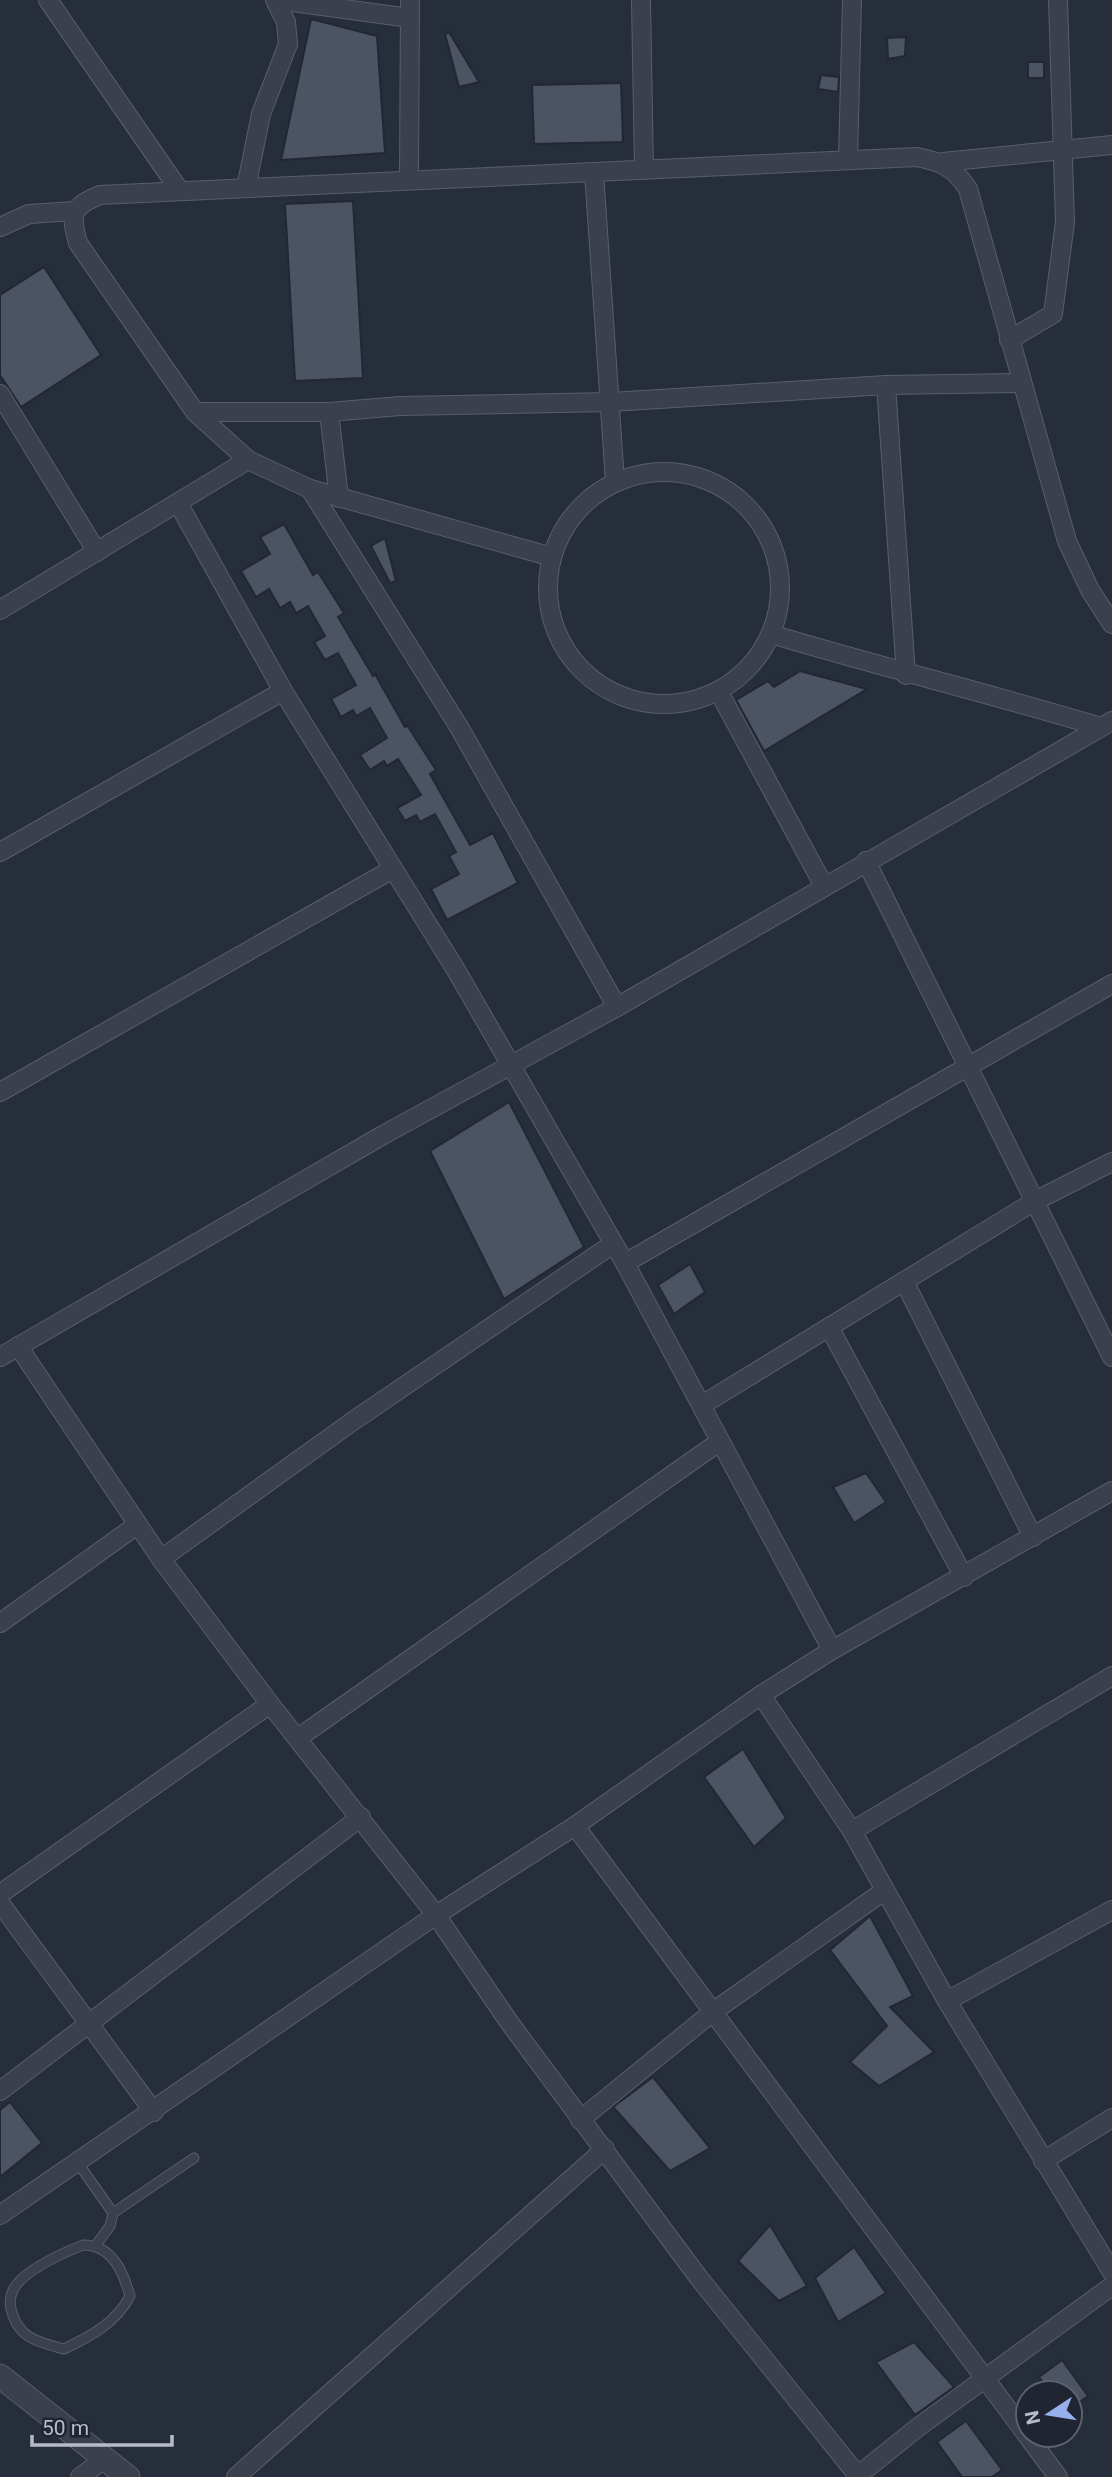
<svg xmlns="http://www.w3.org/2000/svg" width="1112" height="2477" viewBox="0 0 1112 2477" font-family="Roboto,sans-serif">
<rect width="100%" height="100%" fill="#272e3b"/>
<g fill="#4c5362" stroke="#222733" stroke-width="2">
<path d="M311,19L377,36L385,153L281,160Z"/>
<path d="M449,32L479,82L459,87L445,34Z"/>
<path d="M906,37L905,56L888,59L887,38Z"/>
<rect x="1028" y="62" width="16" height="16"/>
<path d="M821,75L839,77L838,92L818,89Z"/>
<path d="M621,83L623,142L534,144L532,85Z"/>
<path d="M353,201L363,378L295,381L285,204Z"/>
<path d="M44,267L101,355L21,407L0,375V295Z"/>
<path d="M284,524L313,575L318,572L344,613L338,617L373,676L375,674L405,727L407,725L436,770L430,774L470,845L493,833L518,883L447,920L431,889L459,874L449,856L456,852L435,814L420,822L416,815L405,821L397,808L421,795L398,759L387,766L384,761L370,770L360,755L387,738L370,708L356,716L353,710L341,717L331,699L356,685L338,653L325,660L314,642L325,636L308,606L296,613L290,602L280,608L269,589L256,597L241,571L270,554L260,537Z"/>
<path d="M385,538L396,581L390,583L371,546Z"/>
<path d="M800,671L867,689L764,751L736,700L768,681L774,687Z"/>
<path d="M509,1102L584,1247L504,1299L430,1151Z"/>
<path d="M690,1264L705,1292L674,1314L658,1285Z"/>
<path d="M866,1473L886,1502L854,1523L833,1487Z"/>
<path d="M743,1749L786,1818L754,1847L704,1777Z"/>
<path d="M870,1916L913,1996L890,2007L934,2052L879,2086L850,2062L887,2026L830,1950Z"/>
<path d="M653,2077L710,2148L670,2171L613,2107Z"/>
<path d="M10,2102L42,2143L0,2177V2110Z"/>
<path d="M770,2225L807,2286L779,2301L738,2261Z"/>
<path d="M854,2247L886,2293L838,2322L815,2278Z"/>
<path d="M914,2342L954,2387L915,2415L876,2362Z"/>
<path d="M1062,2360L1088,2396L1070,2409V2393H1051L1039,2377Z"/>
<path d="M966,2421L1002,2470L992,2477H962L937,2442Z"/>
</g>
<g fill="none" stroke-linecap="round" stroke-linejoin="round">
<defs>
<g id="service">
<path d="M78,2163L113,2213L110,2226L96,2245"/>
<path d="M113,2213L194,2158"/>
<path d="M83,2245C112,2245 123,2271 130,2296C116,2323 91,2336 64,2349C37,2342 18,2338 11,2309C9,2301 11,2291 17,2284C30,2268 63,2253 83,2245Z"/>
</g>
<g id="minor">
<path d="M48,0L180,191"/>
<path d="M278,0L410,18"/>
<path d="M641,0L644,170"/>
<path d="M848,160L852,0"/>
<path d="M943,162L1112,145"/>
<path d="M594,172L615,482"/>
<path d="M409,180L410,0"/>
<path d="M246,188L261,114L288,44L286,22L275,0"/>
<path d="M0,227L29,214L74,211"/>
<path d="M1009,340L1053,314L1065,222L1058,0"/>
<path d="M886,385L906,675"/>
<path d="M0,394L97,552"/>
<path d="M195,412H329L400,406L611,402L886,385L1020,383"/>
<path d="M329,412L339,498"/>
<circle cx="664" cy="588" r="116"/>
<path d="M310,489L459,727L617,1007"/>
<path d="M178,503L283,691L456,970L625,1263L832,1650"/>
<path d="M552,557L310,489L248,460L195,412L78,243C70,214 71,207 100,195L917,157C941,162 954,167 968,189L1067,541L1090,590L1112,624"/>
<path d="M0,610L248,460"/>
<path d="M771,634C881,667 991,694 1101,727"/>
<path d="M719,692L824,886"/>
<path d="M0,852L283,691"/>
<path d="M866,861L1112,1357"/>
<path d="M0,1092L391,870"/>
<path d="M625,1263L1112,984"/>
<path d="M904,1281L1033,1537"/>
<path d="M829,1327L964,1577"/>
<path d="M18,1346L161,1559L270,1704L436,1915L509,2022L699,2278L859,2477"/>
<path d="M0,1357L383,1135L617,1007L1112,721"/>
<path d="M702,1405L1035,1201L1112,1162"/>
<path d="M161,1559L353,1421L613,1244"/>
<path d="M0,1623L137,1525"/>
<path d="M761,1695L832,1650L1112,1491"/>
<path d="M298,1738L719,1442"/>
<path d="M575,1826L1058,2477"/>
<path d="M852,1831L1112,1676"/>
<path d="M0,1894L270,1704"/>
<path d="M0,1903L154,2112"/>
<path d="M947,2001L1112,1910"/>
<path d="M0,2091L361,1817"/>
<path d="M580,2120L714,2011L884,1891"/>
<path d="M1043,2161L1112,2118"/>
<path d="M0,2215L436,1915L575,1826L761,1695L852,1831L947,2001L1112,2272"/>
<path d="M80,2477L103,2460"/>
<path d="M236,2477L605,2149"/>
<path d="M856,2477L917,2428L1112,2286"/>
</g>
<path id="tertiary" d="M0,2376L128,2477"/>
</defs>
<use href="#service" stroke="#595e6a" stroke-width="11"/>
<use href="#minor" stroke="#595e6a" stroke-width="20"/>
<use href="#tertiary" stroke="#595e6a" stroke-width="25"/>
<use href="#service" stroke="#3b404c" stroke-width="9"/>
<use href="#minor" stroke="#3b404c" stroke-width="18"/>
<use href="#tertiary" stroke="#3b404c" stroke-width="23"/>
</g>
<g transform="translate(1049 2414) rotate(258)"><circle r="33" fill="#202531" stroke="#5c616d" stroke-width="2"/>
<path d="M0-5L12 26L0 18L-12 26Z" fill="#97afec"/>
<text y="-10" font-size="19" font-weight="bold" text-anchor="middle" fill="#b7bbc7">N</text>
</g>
<path d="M32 2435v10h140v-10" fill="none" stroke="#b7bbc7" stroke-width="3.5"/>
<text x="42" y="2435" font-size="21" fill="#b7bbc7" stroke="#202531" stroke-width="5" paint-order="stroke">50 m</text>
</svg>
